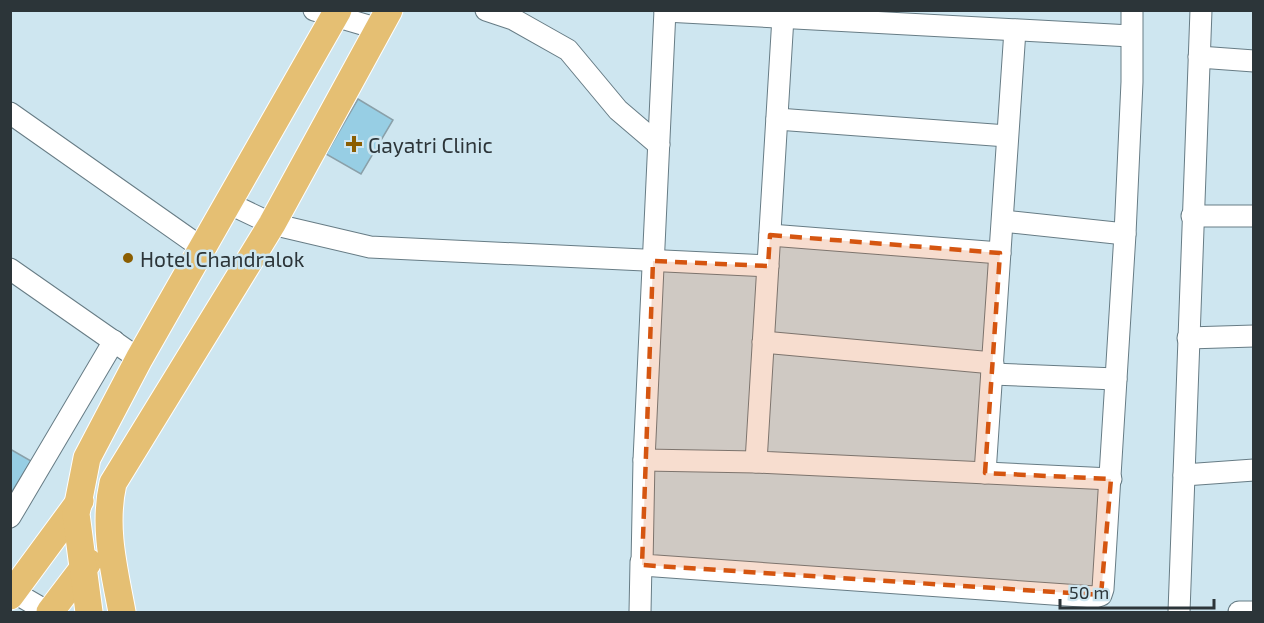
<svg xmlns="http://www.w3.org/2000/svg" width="1264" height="623" viewBox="0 0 1264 623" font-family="'Exo 2',sans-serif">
<rect width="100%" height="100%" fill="#cee6f0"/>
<g fill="#97cee4" stroke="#8aa0a9" stroke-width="1.5">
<path d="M358,99L393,120L361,174L326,154Z"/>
<path d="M10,449L31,461L10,495Z"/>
</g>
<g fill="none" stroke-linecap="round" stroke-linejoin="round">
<defs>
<g id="minor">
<path d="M314,10L379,29"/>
<path d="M486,10L513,19L568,50L618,110L659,145"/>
<path d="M665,10L644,460L642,565L1095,597L1101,595L1103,589L1125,234L1132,82V10"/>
<path d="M665,11L1131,36"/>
<path d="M783,17L756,462L1111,479"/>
<path d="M1199,57L1254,61"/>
<path d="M10,113L202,248"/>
<path d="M777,119L1007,136"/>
<path d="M228,203L272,224L370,247L768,266"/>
<path d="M1192,216H1254"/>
<path d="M1003,221L1125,234"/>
<path d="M770,235L1000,253"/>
<path d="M10,269L139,359"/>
<path d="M1188,338L1254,336"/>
<path d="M763,342L993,363"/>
<path d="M992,374L1116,379"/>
<path d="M644,460L756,462"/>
<path d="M985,473L1015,30"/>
<path d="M1184,475L1254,470"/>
<path d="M10,517L114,341"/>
<path d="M10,590L48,612"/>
<path d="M640,612L641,562"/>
<path d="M1179,612L1201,10"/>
<path d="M1239,612H1254"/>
</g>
<g id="major">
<path d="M10,596L80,501"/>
<path d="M50,612L88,562"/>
<path d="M89,612L76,514L87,458L139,359L338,10"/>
<path d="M122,612C114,569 103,527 113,483L272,224L389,10"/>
</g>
</defs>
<use href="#minor" stroke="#677c85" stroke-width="23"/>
<use href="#major" stroke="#fff" stroke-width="29"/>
<use href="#minor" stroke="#fff" stroke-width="21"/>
<use href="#major" stroke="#e5bf73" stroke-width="27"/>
</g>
<path fill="#d55510" fill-opacity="0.2" stroke="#d55510" stroke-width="4.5" stroke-dasharray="12 8" stroke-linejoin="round" d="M770,235L1000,253L985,473L1111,479L1101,595L642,565L653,261L768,266Z"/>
<g fill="#8b5e01" stroke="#cee6f0" stroke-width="2">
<path d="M351 135h6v6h6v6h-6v6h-6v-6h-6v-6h6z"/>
<circle cx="128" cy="258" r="6"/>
</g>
<g text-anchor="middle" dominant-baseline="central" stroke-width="5" stroke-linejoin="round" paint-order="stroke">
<g font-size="21" fill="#2c3539" stroke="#cee6f0" text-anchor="start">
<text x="368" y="144">Gayatri Clinic</text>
<text x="140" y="258">Hotel Chandralok</text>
</g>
</g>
<rect width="1264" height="623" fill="none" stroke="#2c3539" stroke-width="24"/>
<path d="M1060 599v9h154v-9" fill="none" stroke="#2c3539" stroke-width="3"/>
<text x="1069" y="599" font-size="18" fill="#2c3539" stroke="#cee6f0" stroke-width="4.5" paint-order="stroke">50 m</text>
</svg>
